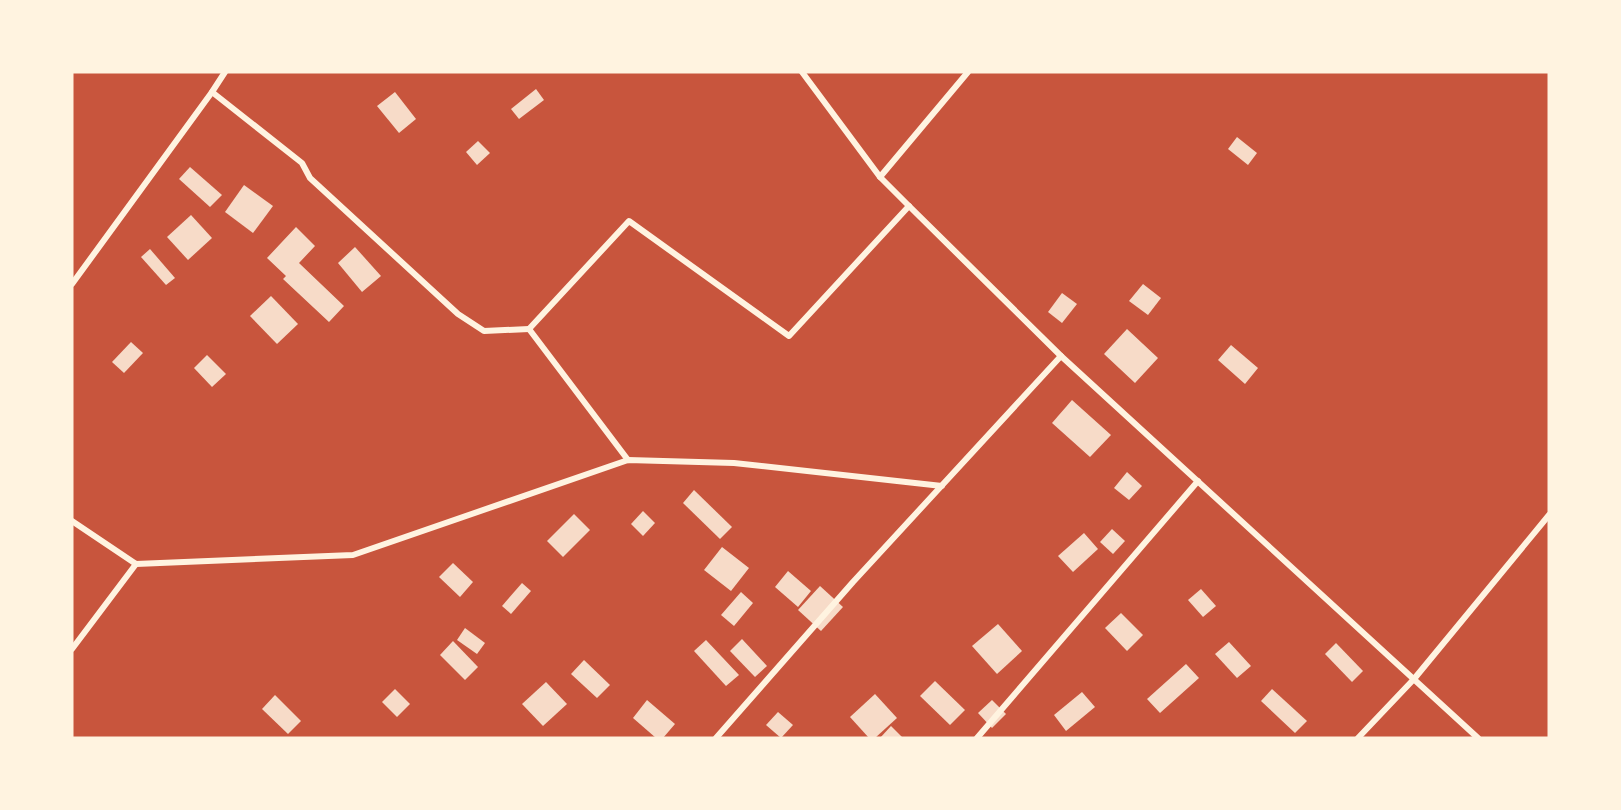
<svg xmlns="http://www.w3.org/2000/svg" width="1621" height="810" viewBox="0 0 1621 810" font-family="Barlow,sans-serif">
<rect width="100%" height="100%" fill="#c8553d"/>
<g fill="#f7dbc8">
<path d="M536,89L544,100L519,119L511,109Z"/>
<path d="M395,92L416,119L399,133L377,106Z"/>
<path d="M1237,137L1257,153L1248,165L1228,149Z"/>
<path d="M478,141L490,153L477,165L466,152Z"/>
<path d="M190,167L222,195L210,207L179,179Z"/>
<path d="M244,185L273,206L253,233L225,212Z"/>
<path d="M191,215L212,238L188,260L167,237Z"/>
<path d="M296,227L315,246L299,263L344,306L329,322L283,279L286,276L267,258Z"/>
<path d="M355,247L381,276L362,292L338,263Z"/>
<path d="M150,249L175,278L166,285L141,257Z"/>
<path d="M1143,284L1161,298L1148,315L1129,301Z"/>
<path d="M1062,293L1077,304L1062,323L1048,312Z"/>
<path d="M271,296L298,324L277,344L250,316Z"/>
<path d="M1127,329L1158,358L1135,383L1104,354Z"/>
<path d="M131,342L143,353L124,373L112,362Z"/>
<path d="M1231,345L1258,368L1245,384L1218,360Z"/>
<path d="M207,355L226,374L212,387L194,368Z"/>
<path d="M1072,400L1111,435L1090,457L1052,423Z"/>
<path d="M1127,472L1142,486L1129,500L1114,488Z"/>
<path d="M694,490L732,527L720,539L683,503Z"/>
<path d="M643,511L655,523L643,536L631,524Z"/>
<path d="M574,514L590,530L563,557L547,541Z"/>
<path d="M1112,529L1125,541L1113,554L1100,542Z"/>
<path d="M1084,533L1098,549L1073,572L1058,556Z"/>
<path d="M722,547L749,568L731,591L704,570Z"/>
<path d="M453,563L473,582L460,597L439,577Z"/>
<path d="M788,571L811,591L798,607L775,587Z"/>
<path d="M522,583L531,591L511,614L502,606Z"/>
<path d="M820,586L843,607L821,631L798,610Z"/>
<path d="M1201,589L1216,606L1203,617L1188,600Z"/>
<path d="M741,592L753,603L734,626L721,615Z"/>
<path d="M1121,613L1143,635L1127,651L1105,628Z"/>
<path d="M998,624L1022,651L997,674L972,646Z"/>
<path d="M465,628L485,643L477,654L457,640Z"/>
<path d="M742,639L767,666L755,677L730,651Z"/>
<path d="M706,640L739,675L726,686L694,651Z"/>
<path d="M453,641L478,667L465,680L440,655Z"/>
<path d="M1229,642L1251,666L1237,678L1215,654Z"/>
<path d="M1336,643L1363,671L1352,682L1325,654Z"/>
<path d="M584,660L610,685L597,698L571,674Z"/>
<path d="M1186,664L1199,678L1160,713L1147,699Z"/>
<path d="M935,681L965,710L950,725L920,696Z"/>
<path d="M546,682L567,704L543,726L522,704Z"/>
<path d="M395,689L410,704L397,717L382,702Z"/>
<path d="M1272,689L1307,721L1295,733L1261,701Z"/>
<path d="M1082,692L1095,707L1066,731L1054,715Z"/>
<path d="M875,694L897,718L875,738H869L850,717Z"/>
<path d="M275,695L301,721L288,734L262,709Z"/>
<path d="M647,700L675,724L663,738H656L633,718Z"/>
<path d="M992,700L1006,714L992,728L978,713Z"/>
<path d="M778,712L793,725L781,738L766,725Z"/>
<path d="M891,726L903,738H880Z"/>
</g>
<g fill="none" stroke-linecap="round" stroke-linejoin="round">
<g stroke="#fff3e0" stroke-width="6">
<path d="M802,72L880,177L909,206L1061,356L1478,738"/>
<path d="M212,92L302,163L310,178L458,314L484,331L529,329"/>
<path d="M880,177L968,72"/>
<path d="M72,284L212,92L225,72"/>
<path d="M628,460L529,329L629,221L789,336L909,206"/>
<path d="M72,521L136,564L353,555L628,460L734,463L942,486"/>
<path d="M72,649L136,564"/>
<path d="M716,738L853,582L1061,356"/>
<path d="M977,738L1198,481"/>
<path d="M1358,738L1414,679L1549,515"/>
</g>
</g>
<rect width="1621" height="810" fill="none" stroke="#fff3e0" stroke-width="147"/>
</svg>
